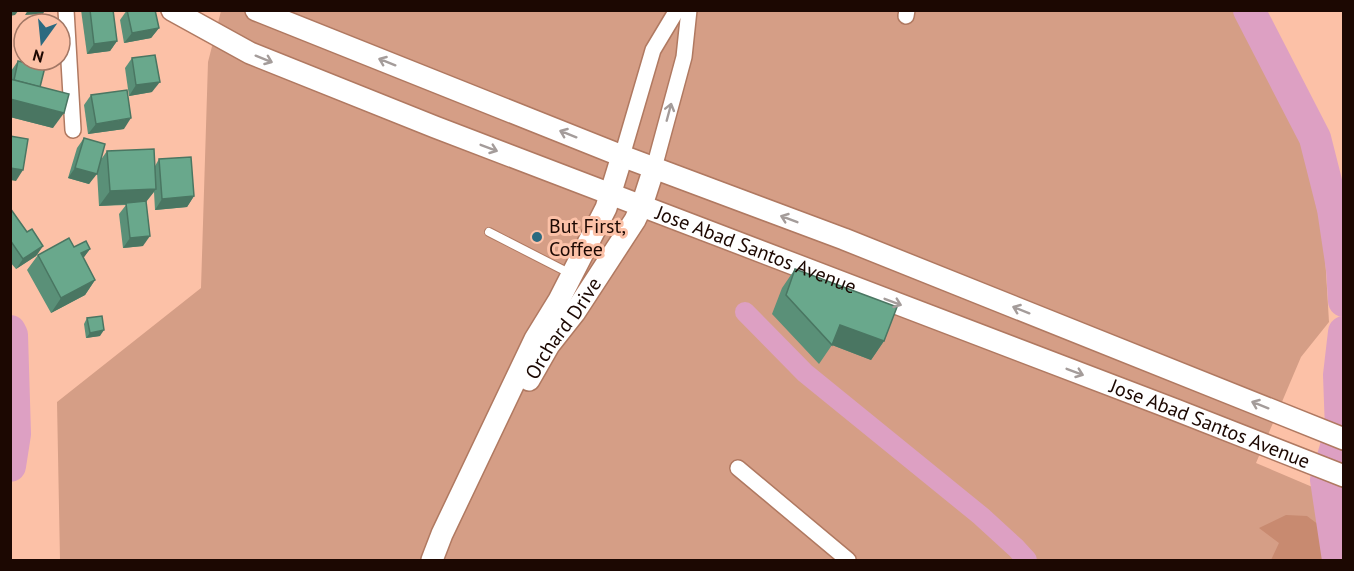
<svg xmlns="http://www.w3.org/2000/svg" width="1354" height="571" viewBox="0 0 1354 571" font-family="'PT Sans',sans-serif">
<rect width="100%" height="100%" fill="#fcc1a7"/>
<path fill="#d59e86" d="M221,11H1235L1303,148L1324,239L1329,322L1301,357L1256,463L1343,500V560H60L57,402L201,288L208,62Z"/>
<path fill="#c88a70" d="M1286,515L1307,516L1327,531L1329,560H1271L1279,543L1259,528Z"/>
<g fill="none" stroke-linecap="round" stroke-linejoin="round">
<path stroke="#dda0c3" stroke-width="20" d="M745,312L805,373L981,516L1016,548L1027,560"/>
<g stroke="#dda0c3" stroke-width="32">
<path d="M1249,10L1315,138L1333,209L1342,269L1344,301"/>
<path d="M10,331L12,335L15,434L10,466"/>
<path d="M1338,560L1326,480L1341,430L1339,375L1344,332"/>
</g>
<defs>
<path id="lane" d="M489,232L571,274"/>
<g id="street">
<path d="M66,10L73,130"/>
<path d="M906,16L907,10"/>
<path d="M622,156L653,50L677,10"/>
<path d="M654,168L684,57L689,10"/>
<path d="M738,468L848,560"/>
</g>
<g id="secondary">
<path id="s1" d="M172,10L250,53L435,127L1176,410L1344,476"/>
<path d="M256,10L622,156L844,239L1344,439"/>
<path id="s2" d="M529,380L549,345L575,312L635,220L642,205L654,168"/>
<path d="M432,560L442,534L535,339L559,300L606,208L622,156"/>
</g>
</defs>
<use href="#lane" stroke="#b07961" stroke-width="10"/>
<use href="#street" stroke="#b07961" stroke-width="18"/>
<use href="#secondary" stroke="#b07961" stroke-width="24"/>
<use href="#lane" stroke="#fff" stroke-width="8"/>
<use href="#street" stroke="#fff" stroke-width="15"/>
<use href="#secondary" stroke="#fff" stroke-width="21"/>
</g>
<g fill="#5a9078">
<path d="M81,10H113L117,41L110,51L87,54Z"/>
<path d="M127,10H155L159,28L151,38L124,43L120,20Z"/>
<path d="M132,58L152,92L129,96L125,68Z"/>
<path d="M18,61L40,87L53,128L10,117V74L11,71Z"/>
<path d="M91,95L124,129L88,134L84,105Z"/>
<path d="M84,138L100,161L107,151L155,166L159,159L194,196L187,207L155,210L154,192L146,202L143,246L123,248L119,214L126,205L99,206L97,172L89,184L68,178L77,148Z"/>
<path d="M10,208L27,232L43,246L36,256L16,269L10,262Z"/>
<path d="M74,247L90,249L83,258L95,280L85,295L51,313L27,270L38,255Z"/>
<path d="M795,269L884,341L871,360L832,345L819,364L772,314L782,288Z"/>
<path d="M87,318L100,336L86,338L84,324Z"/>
</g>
<g fill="#4a7662">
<path d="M10,10H19L15,15L10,16Z"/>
<path d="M28,10H45L43,14L25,15Z"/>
<path d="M159,28L151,38L124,43L132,33Z"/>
<path d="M117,41L110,51L87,54L94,44Z"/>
<path d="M160,82L152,92L129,96L136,85Z"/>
<path d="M10,99L64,113L53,128L10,117Z"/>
<path d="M131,118L124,129L88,134L96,124Z"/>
<path d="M10,168L23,170L16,181L10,180Z"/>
<path d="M75,168L97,174L89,184L68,178Z"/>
<path d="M156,189L145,203L99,206L110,191Z"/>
<path d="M194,196L187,207L155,210L162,199Z"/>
<path d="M150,236L143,246L123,248L130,238Z"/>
<path d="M43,246L36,256L16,269L23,259Z"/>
<path d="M90,249L79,264L81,253Z"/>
<path d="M95,280L85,295L51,313L61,298Z"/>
<path d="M840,325L884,341L871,360L832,345Z"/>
<path d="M104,330L100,336L86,338L90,333Z"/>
</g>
<g fill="#69a88c" stroke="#4a7662" stroke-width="1.5">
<path d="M90,10H113L117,41L94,44Z"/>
<path d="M127,10H155L159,28L132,33Z"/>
<path d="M155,55L160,82L136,85L132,58Z"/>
<path d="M18,61L45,67L40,87L14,80Z"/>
<path d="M10,79L69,94L64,113L10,99Z"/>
<path d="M127,90L131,118L96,124L91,95Z"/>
<path d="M10,136L28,139L23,170L10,168Z"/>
<path d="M84,138L105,144L97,174L75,168Z"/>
<path d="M154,149L156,189L110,191L107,151Z"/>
<path d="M191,157L194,196L162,199L159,159Z"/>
<path d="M146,201L150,236L130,238L126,203Z"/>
<path d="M10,208L27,232L32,229L43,246L23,259L10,240Z"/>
<path d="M69,238L74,247L86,241L90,249L81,253L95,280L61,298L38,255Z"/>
<path d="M795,269L897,307L884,341L840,325L832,345L786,295Z"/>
<path d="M102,316L104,330L90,333L87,318Z"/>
</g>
<defs><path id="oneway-shaft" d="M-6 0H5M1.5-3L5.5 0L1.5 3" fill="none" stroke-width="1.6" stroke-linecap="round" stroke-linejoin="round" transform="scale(1.5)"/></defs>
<g stroke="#a49c9a">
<use href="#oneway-shaft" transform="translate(264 59) rotate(22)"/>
<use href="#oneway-shaft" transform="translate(387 62) rotate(-158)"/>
<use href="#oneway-shaft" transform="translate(669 112) rotate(-75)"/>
<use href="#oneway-shaft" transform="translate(568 134) rotate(-158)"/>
<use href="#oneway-shaft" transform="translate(489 148) rotate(21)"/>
<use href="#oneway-shaft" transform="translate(789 219) rotate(-159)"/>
<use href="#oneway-shaft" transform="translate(893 302) rotate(21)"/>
<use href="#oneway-shaft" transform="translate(1021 310) rotate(-158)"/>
<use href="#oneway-shaft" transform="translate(1075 372) rotate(21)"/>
<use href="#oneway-shaft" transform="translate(1260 405) rotate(-158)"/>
</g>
<circle fill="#2c6a80" stroke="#fcc1a7" stroke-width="2" cx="537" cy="237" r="6"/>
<g text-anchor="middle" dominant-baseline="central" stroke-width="6" stroke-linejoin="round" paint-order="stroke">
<g font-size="20" fill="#1c0802" stroke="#fcc1a7" text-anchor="start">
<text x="549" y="226">But First,<tspan x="549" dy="23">Coffee</tspan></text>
</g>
<g font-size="20" fill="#1c0802" stroke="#fcc1a7">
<text stroke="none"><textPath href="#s1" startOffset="632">Jose Abad Santos Avenue</textPath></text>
<text stroke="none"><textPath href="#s2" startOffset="62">Orchard Drive</textPath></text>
<text stroke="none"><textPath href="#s1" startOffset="1118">Jose Abad Santos Avenue</textPath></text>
</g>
</g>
<rect width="1354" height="571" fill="none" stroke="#1c0802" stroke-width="24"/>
<g transform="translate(42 42) rotate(195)"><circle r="28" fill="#fcc1a7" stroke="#a27765" stroke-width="1.5"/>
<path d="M0-4.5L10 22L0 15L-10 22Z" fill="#2c6a80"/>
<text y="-9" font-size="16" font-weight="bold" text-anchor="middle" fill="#1c0802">N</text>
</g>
</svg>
